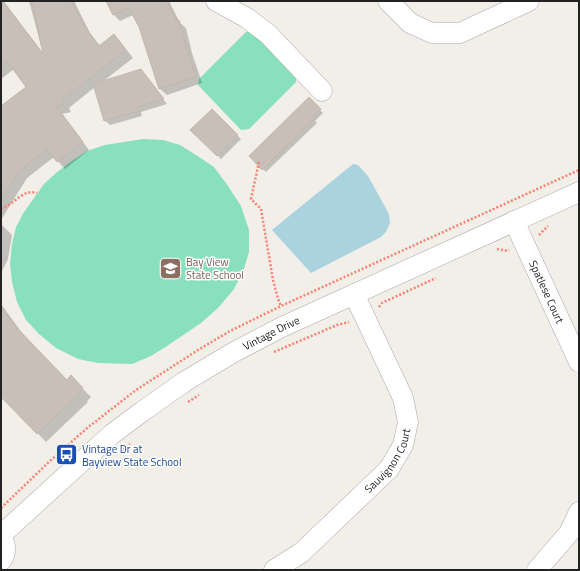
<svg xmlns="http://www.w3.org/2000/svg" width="580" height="571" viewBox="0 0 580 571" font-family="'Titillium Web',sans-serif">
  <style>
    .pitch { fill: #88e0be }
    .water { fill: #aad3df }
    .shadow { fill: #0003 }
    .building { fill: #c7bfb8; stroke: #c4b6ab }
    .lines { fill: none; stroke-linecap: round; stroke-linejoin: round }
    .minor-casing { stroke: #a9a9a9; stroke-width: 21 }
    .path { stroke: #fa8072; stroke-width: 2.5; stroke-dasharray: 2 2; stroke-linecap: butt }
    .minor { stroke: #fff; stroke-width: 20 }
    .labels { text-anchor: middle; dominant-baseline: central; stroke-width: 3; stroke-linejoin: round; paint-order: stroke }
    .education-label { font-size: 11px; fill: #785e54; stroke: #fff; text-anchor: start }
    .street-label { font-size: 11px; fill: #222; stroke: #fff }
    .transit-label { font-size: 11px; fill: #164399; stroke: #fff; text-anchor: start }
  </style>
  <rect width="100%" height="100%" fill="#f2efe9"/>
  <path class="pitch" d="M246 32H254L296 74V82L249 129 241 130 198 85 199 79Z
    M143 139 163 140 180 145 196 155 214 167 228 186 241 206 249 230V252L243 272 234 289 219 307 201 323 167 346 151 356 132 364 98 363 78 359 56 348 39 334 26 320 17 302 12 282 10 264 12 244 16 227 24 212 44 184 56 173 69 163 87 151 105 145Z"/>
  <path class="water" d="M353 164 358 165 368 176 389 214 390 223 386 232 381 237 311 273 272 230Z"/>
  <path class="shadow" d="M1 1H3L43 53 29 1H74L90 33 100 46 113 36 121 43 133 58 101 83 145 76 167 104 141 112 142 116 110 125 105 120 95 87 69 108 71 112 62 114 89 150 65 169 54 157 27 178 1 220V107L28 87 14 69 1 79Z
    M107 1H171L170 3 180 23 186 28 192 53 202 83 167 95 160 89 140 27 133 15 120 21 114 15Z
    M309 99 323 113 315 121 317 123 266 172 250 156Z
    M212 110 241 139 221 159 192 130Z
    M1 224 12 235 8 259 1 273Z
    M1 304 25 337 67 381 71 377 91 397 87 401 88 402 46 442 1 396Z"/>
  <path class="building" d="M1 1H3L43 54 32 1H71L83 24 99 46 114 34 126 50 62 100 64 104 56 106 83 142 57 162 47 149 19 171 1 200V106L26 87 7 61 1 66Z
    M106 1H167L177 21 179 20 186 46 196 77 159 89 139 27 129 8 113 15Z
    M141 69 164 99 137 107 138 111 104 121 93 84Z
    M309 97 321 109 312 117 314 119 262 170 249 156Z
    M212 109 238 135 217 156 190 130Z
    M1 306 16 327 67 380 71 375 83 388 79 392 80 393 37 434 1 397Z"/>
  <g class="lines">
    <defs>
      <g id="minor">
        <path d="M216 1 247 18 268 34 322 91"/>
        <path d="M388 1 410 23 432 33H460L529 1"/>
        <path id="s1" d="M514 221 579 362"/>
        <path id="s2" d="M1 535 112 434 143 411 184 382 234 352 282 327 579 192"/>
        <path d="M1 536C6 544 7 553 1 561"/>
        <path id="s3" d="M274 570 301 553 389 469 403 445 408 422 403 398 354 294"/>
        <path d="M537 570 569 533 579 512"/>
      </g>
    </defs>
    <use href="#minor" class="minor-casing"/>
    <path class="path" d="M259 162 251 199 261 209 273 280 278 299 281 306
      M1 209C5 207 9 205 13 202 21 196 27 190 37 193
      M539 235 548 226
      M497 249 508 251 509 250
      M379 307 382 303 436 278
      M274 352 337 325 349 322
      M188 402 199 395
      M120 452 130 444
      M1 508 50 461 86 429 136 390 198 350 230 331 281 306 579 170"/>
    <use href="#minor" class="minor"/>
  </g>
  <defs>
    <symbol id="school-square" viewBox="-11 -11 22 22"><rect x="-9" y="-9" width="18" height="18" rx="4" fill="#8d6e63" stroke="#fff"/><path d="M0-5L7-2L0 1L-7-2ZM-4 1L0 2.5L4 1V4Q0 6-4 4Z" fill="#fff"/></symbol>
    <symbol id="bus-square" viewBox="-11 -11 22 22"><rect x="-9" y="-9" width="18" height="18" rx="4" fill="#1a4fb4" stroke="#fff"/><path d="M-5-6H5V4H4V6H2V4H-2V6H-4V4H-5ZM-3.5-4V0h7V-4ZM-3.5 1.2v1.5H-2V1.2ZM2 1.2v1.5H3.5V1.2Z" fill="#fff"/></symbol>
  </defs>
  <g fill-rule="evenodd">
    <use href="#school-square" x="158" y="256" width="25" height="25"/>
    <use href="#bus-square" x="54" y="442" width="25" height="25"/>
  </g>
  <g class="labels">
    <g class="education-label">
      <text x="186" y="262">Bay View<tspan x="186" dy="13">State School</tspan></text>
    </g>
    <g class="street-label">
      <text stroke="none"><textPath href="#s1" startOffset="78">Spatlese Court</textPath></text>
      <text stroke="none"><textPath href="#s2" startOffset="339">Vintage Drive</textPath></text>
      <text stroke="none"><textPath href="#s3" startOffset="160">Sauvignon Court</textPath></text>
    </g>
    <g class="transit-label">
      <text x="82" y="449">Vintage Dr at<tspan x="82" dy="13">Bayview State School</tspan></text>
    </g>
  </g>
  <rect width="580" height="571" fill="none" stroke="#222222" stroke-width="4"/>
</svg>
